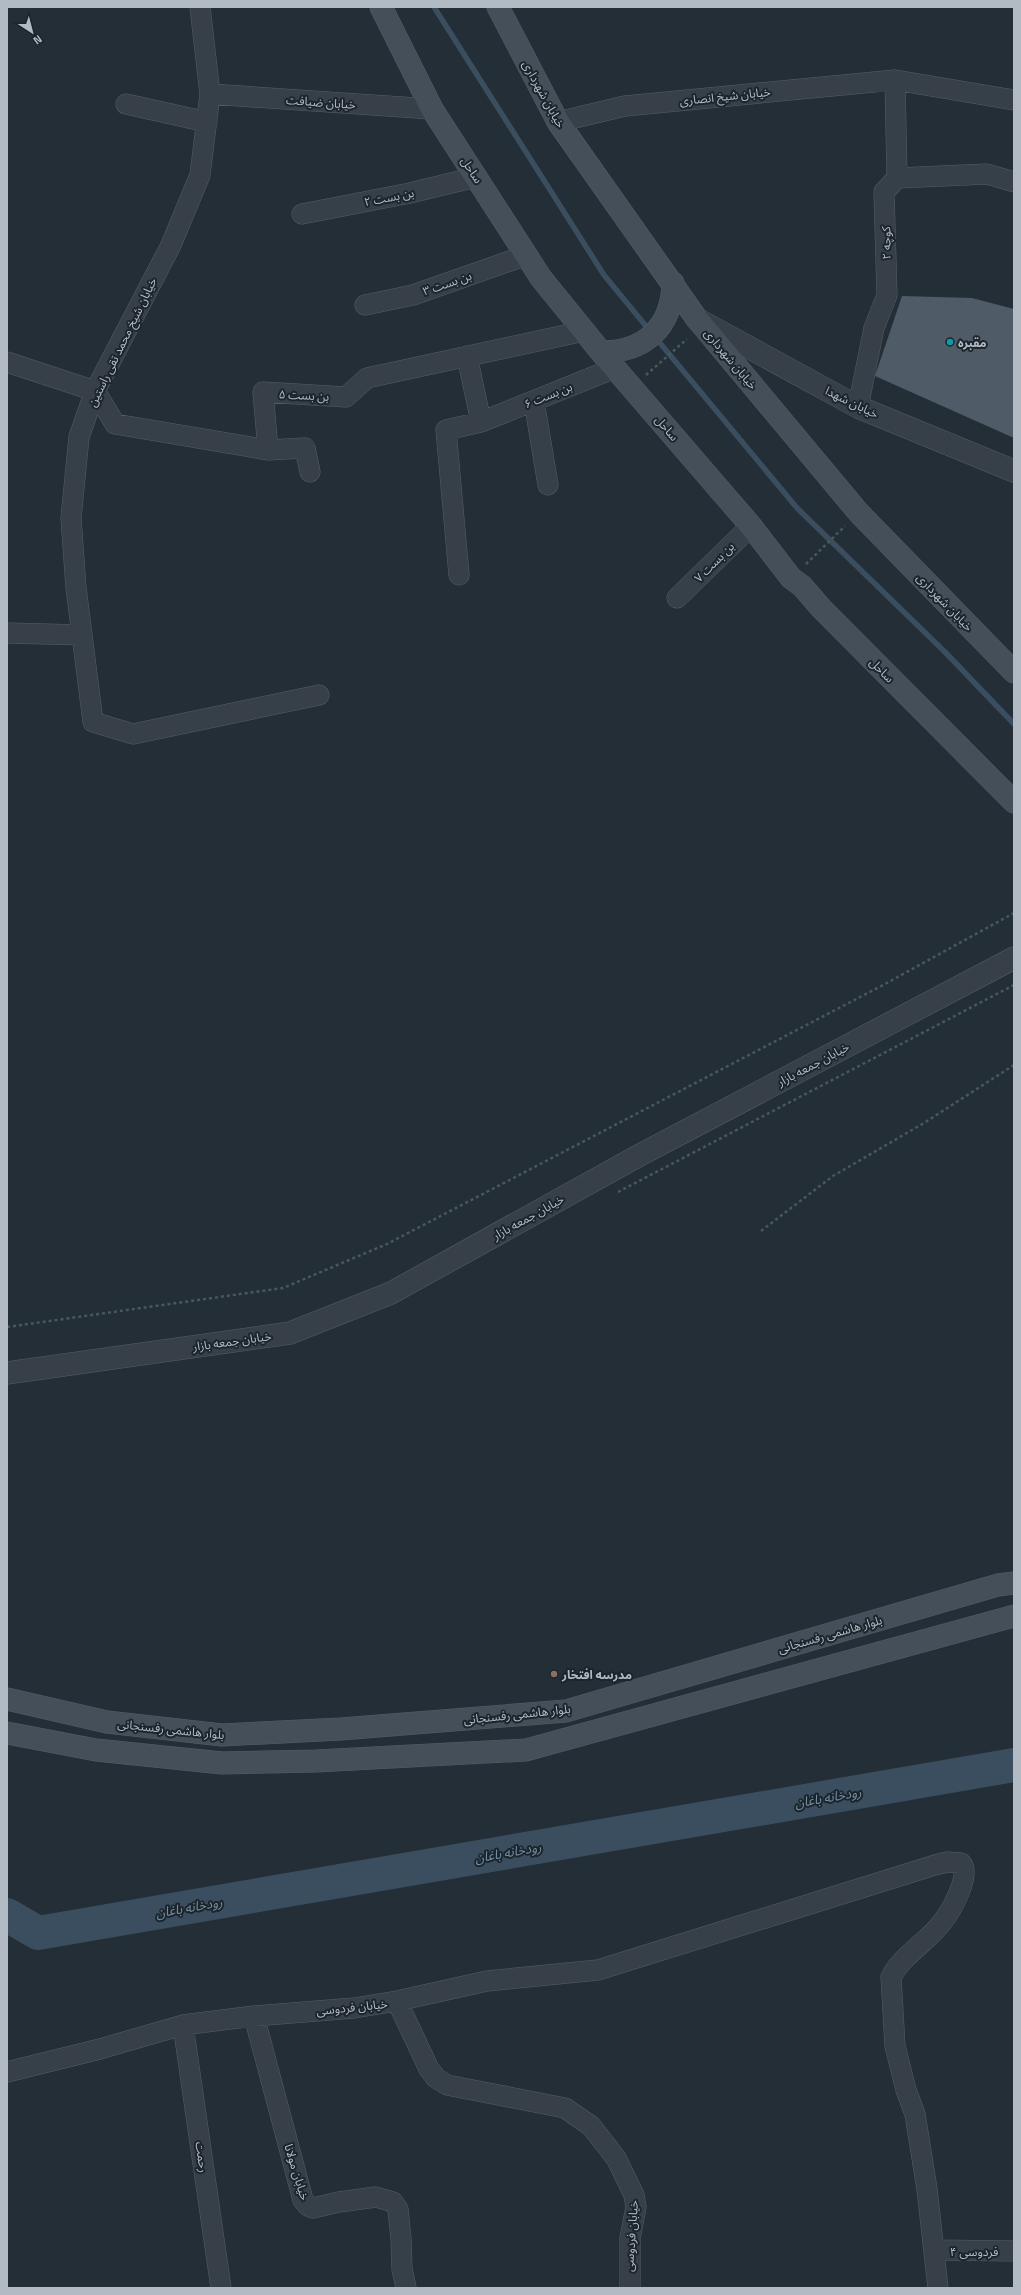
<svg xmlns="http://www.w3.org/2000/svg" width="1021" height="2295" viewBox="0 0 1021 2295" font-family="'Titillium Web','Noto Sans Arabic',sans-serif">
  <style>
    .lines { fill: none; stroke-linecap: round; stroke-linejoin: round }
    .stream { stroke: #3a4e5f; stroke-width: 5.5 }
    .river { stroke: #3a4e5f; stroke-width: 34 }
    .building { fill: #4f5b66 }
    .minor-casing { stroke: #555e65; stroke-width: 21 }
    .tertiary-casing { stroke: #555e65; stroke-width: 23 }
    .secondary-casing { stroke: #555e65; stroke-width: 23 }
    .path { stroke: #475959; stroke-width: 2.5; stroke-dasharray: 3 3; stroke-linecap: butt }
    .minor { stroke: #374048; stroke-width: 20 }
    .tertiary { stroke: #374048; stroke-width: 22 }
    .secondary { stroke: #454f5a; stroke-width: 22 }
    .culture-dot { fill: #0f9aa8; stroke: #1c252c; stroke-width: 1.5 }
    .education-dot { fill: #8d6e63; stroke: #1c252c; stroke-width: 1.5 }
    .labels { text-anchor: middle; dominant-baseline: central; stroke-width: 4; stroke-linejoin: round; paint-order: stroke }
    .street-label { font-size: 12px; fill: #b2bbc4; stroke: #1c252c }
    .poi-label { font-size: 12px; font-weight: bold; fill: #b2bbc4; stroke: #1c252c; text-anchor: start }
    .water-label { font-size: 13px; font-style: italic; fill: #758fa5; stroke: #1c252c }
  </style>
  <rect width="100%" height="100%" fill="#232e37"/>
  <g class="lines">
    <path class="stream" d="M434 7 604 275 650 331
      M655 337 797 508 945 652 1014 724"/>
    <path class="river" d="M7 1915 38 1933 1014 1765"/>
  </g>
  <path class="building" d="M902 296 972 298 1014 309V438L875 376Z"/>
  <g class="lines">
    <defs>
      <path id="minor" d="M210 94 432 109
        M126 104 207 122
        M558 122 625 106 895 80 1014 100
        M897 178 987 174 1014 182
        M302 214 410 193 476 177
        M365 305 413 295 527 255
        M7 362 95 391 115 424 268 450 263 392 346 397 367 378 584 331
        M534 401 548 485
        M858 407 874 328 887 295 884 192 897 178 895 80
        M481 422 615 368
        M268 450 305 448 310 472
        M459 575 446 430 481 422 467 356
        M677 598 751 526
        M7 633 82 635 76 588 71 518 79 437 95 391 171 245 200 175 210 94 200 7
        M82 635 93 722 133 734 319 695
        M397 2001 487 1981 598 1970 935 1865 947 1862 961 1863C972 1874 951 1911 943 1921 928 1942 903 1954 891 1977L895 2046 906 2090 915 2114 927 2189 938 2288
        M254 2016 303 2200 308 2206 313 2208 339 2202 376 2197 393 2202 398 2209 401 2239 402 2269 406 2288
        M183 2025 221 2288
        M7 2072 100 2049 183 2025 254 2016 354 2008 397 2001 429 2069 436 2078 447 2085 565 2108 591 2126 616 2158 634 2195 636 2207 630 2238V2288
        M934 2250 1014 2251"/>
      <path id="tertiary" d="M697 319 858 407 1014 471
        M7 1373 290 1333 391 1293 638 1156 1014 958"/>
      <path id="secondary" d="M381 7 432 109 541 278 601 352 751 526 791 578 802 586 821 608 1014 802
        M498 7 558 122 697 319 859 513 1014 672
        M601 352C645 352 672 327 673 283
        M7 1699 107 1722 222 1735 341 1729 566 1711 998 1585 1014 1583
        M7 1733 96 1750 222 1763 316 1761 526 1750 1014 1616"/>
    </defs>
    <use href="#minor" class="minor-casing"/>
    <use href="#tertiary" class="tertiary-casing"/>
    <use href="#secondary" class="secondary-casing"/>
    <path class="path" d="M646 375 687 339
      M806 564 845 526
      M618 1192 1014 985
      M761 1231 833 1176 924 1123 1014 1065
      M7 1327 283 1288 387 1244 885 984 1014 913"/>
    <use href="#minor" class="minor"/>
    <use href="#tertiary" class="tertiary"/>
    <use href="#secondary" class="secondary"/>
  </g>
  <circle class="culture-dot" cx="950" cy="342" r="4"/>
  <circle class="education-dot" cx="554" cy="1674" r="4"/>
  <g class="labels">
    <g class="street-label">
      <text transform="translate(544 94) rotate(61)">خیابان شهرداری</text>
      <text transform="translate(725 96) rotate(-6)">خیابان شیخ انصاری</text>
      <text transform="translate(321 102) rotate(4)">خیابان ضیافت</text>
      <text transform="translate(472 170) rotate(57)">ساحل</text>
      <text transform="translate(389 197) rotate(-11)">بن بست ۲</text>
      <text transform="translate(886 243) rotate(-91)">کوچه ۲</text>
      <text transform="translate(447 283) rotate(-19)">بن بست ۳</text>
      <text transform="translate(122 342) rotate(-64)">خیابان شیخ محمد تقی راستین</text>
      <text transform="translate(731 359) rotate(50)">خیابان شهرداری</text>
      <text transform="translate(304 395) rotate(3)">بن بست ۵</text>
      <text transform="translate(548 395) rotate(-22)">بن بست ۶</text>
      <text transform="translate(852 402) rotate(26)">خیابان شهدا</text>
      <text transform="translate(667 428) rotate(49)">ساحل</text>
      <text transform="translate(714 562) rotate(-45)">بن بست ۷</text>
      <text transform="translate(945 602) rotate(46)">خیابان شهرداری</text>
      <text transform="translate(882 670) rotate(45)">ساحل</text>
      <text transform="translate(813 1064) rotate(-28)">خیابان جمعه بازار</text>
      <text transform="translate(528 1217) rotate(-29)">خیابان جمعه بازار</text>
      <text transform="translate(232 1341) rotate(-8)">خیابان جمعه بازار</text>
      <text transform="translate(830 1634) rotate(-16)">بلوار هاشمی رفسنجانی</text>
      <text transform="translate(517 1714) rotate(-6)">بلوار هاشمی رفسنجانی</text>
      <text transform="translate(171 1729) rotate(6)">بلوار هاشمی رفسنجانی</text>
      <text transform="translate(352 2007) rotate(-6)">خیابان فردوسی</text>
      <text transform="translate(202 2157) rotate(82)">رحمت</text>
      <text transform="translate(297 2172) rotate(73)">خیابان مولانا</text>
      <text transform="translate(631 2236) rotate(-86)">خیابان فردوسی</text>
      <text x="974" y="2251">فردوسی ۴</text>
    </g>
    <g class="poi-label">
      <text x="958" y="342">مقبره</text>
      <text x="562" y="1674">مدرسه افتخار</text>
    </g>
    <g class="water-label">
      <text transform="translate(828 1797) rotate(-10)">رودخانه باغان</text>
      <text transform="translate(508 1852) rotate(-10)">رودخانه باغان</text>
      <text transform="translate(189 1907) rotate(-10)">رودخانه باغان</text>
    </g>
  </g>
  <rect width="1021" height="2295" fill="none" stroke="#b2bbc4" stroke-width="16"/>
  <g transform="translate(32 32) rotate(144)" stroke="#1c252c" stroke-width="3" paint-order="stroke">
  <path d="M0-3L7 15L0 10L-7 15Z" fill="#b2bbc4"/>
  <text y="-6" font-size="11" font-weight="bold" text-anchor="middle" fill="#b2bbc4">N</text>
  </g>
</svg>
